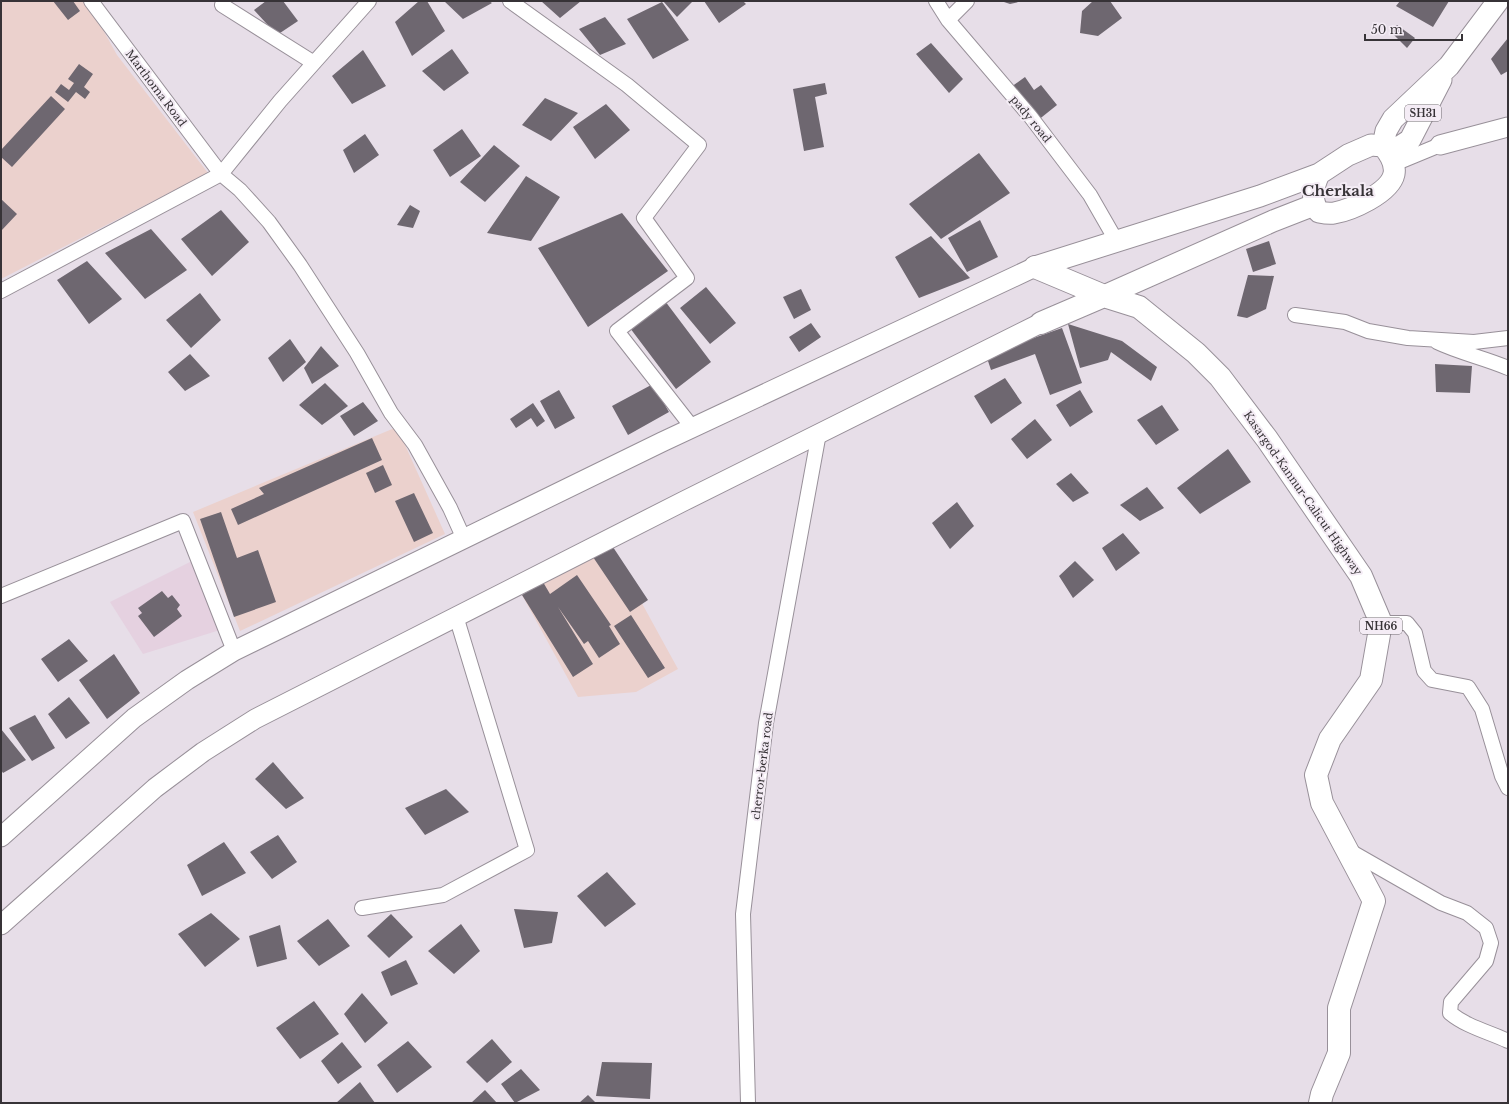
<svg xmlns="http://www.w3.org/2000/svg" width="1509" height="1104" viewBox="0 0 1509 1104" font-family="'Libre Baskerville',serif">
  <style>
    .commercial { fill: #e5d1e0 }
    .education { fill: #ebd1cd }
    .building { fill: #6e6770 }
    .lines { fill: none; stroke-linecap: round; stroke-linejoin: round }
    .street-casing { stroke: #989099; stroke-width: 16 }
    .secondary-casing { stroke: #989099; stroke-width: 21 }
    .primary-casing { stroke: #989099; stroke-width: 23 }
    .highway-casing { stroke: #989099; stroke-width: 24 }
    .street { stroke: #fff; stroke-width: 14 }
    .secondary { stroke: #fff; stroke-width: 19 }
    .primary { stroke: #fff; stroke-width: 21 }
    .highway { stroke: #fff; stroke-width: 22 }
    .labels { text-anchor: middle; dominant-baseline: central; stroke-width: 4; stroke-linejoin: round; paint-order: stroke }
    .shield { fill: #f4ecf5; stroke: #706a70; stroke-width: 1 }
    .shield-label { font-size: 10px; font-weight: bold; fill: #373337 }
    .street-label { font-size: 11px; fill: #373337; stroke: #f4ecf5 }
    .district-label { font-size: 15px; font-weight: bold; fill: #373337; stroke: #f4ecf5 }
  </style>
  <rect width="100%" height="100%" fill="#e7dee8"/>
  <path class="commercial" d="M194 560 220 630 143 654 110 602Z"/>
  <path class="education" d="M1 1H87L117 55 208 173 1 279Z
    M397 427 445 534 240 631 193 512Z
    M611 547 678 669 636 692 578 697 522 595Z"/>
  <path class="building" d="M53 1H73L80 11 68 20Z
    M266 1H283L298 21 277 35 254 10Z
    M419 1H427L445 31 412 56 395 22Z
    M444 1H489L492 3 463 19Z
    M541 1H581L560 18Z
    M663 1H693L677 17Z
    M704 1H743L746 4 719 23Z
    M1001 1H1023L1010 4Z
    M1093 1H1110L1122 18 1098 36 1080 33 1082 11Z
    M1400 1H1449L1433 27 1396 6Z
    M662 2 689 40 653 59 627 19Z
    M605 17 626 44 600 55 579 29Z
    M1397 25 1415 38 1407 48 1391 32Z
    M1508 38V71L1501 75 1491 59Z
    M931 43 963 79 949 93 916 54Z
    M452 49 469 73 444 91 422 71Z
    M363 50 386 86 352 104 332 76Z
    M79 64 93 74 84 87 90 92 85 99 76 92 68 102 55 92 61 84 69 90 74 83 68 79Z
    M1025 77 1034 90 1041 85 1057 105 1037 121 1011 87Z
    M825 83 827 94 815 97 824 147 804 151 793 89Z
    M51 96 65 109 12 167 1 157V150Z
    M545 98 578 113 551 141 522 125Z
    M606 104 630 130 595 159 573 127Z
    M462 129 481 156 450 177 433 150Z
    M365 134 379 155 354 173 343 150Z
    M494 145 520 166 485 202 460 182Z
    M979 153 1010 193 941 239 909 204Z
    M526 176 560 197 531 241 487 233Z
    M1 199 17 214 1 231Z
    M410 205 420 211 413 228 397 225Z
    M221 210 249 242 212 276 181 239Z
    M622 213 668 271 588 327 538 248Z
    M980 220 998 257 967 272 948 238Z
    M151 229 187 270 145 299 105 253Z
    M931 236 970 278 919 298 895 257Z
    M1269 241 1276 264 1253 272 1246 249Z
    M87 261 122 299 89 324 57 280Z
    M1248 275 1274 276 1266 309 1247 318 1237 316Z
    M706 287 736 323 710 344 680 308Z
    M801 289 811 310 794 319 783 297Z
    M200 293 221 320 191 348 166 320Z
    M665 301 711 362 676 389 630 328Z
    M811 323 821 337 799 352 789 337Z
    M1068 324 1122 341 1157 367 1151 381 1111 352 1108 360 1080 368Z
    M1062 328 1082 383 1050 395 1035 354 991 370 986 355Z
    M290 339 306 362 283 382 268 358Z
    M321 346 339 366 312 384 304 368Z
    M190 354 210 376 185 391 168 372Z
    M1435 364 1472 366 1470 393 1436 392Z
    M1005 378 1022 403 991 424 974 396Z
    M325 383 348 406 322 425 299 405Z
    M653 384 669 412 628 435 612 406Z
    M559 390 575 418 555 429 540 401Z
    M1080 390 1093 412 1070 427 1056 405Z
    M363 402 378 421 354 436 340 416Z
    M533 403 545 421 537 427 531 418 516 428 510 419Z
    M1162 405 1179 430 1156 445 1137 420Z
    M1035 419 1052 440 1027 459 1011 439Z
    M372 438 382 460 238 525 231 509 264 494 259 488Z
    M1228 449 1251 482 1200 514 1177 488Z
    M383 465 392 485 375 493 366 473Z
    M1071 473 1089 493 1073 502 1056 484Z
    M1147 487 1164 508 1140 521 1120 505Z
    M414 493 433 533 414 542 395 501Z
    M957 502 974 526 950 549 932 523Z
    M221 512 237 558 258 550 276 602 234 617 200 519Z
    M1123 533 1140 553 1116 571 1102 548Z
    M611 544 648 600 630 612 593 557Z
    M1075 561 1094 580 1073 598 1059 576Z
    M577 575 611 625 609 626 620 644 599 658 588 641 584 644 558 607 593 664 573 677 522 595 543 582 550 594Z
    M162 591 168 598 172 595 180 605 177 609 182 616 154 637 138 616 142 613 138 608Z
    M631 615 665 668 648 678 614 626Z
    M69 639 88 661 58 682 41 659Z
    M114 654 140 693 107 719 79 680Z
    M69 697 90 723 66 739 48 714Z
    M35 715 55 748 32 761 9 728Z
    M1 729 26 760 3 773 1 770Z
    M273 762 304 798 286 809 255 779Z
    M446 789 469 812 425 835 405 808Z
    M278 835 297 862 272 879 250 852Z
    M224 842 246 873 202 896 187 865Z
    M607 872 636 904 605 927 577 896Z
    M514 909 558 912 552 943 524 948Z
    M211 913 240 939 205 967 178 934Z
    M391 914 413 937 389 958 367 936Z
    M328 919 350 946 319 966 297 941Z
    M461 924 480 951 454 974 428 951Z
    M280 925 287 959 257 967 249 936Z
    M406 960 418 984 391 996 381 972Z
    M362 993 388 1023 365 1043 344 1014Z
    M314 1001 339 1034 300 1059 276 1028Z
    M492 1039 512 1062 487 1083 466 1062Z
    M408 1041 432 1067 397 1093 377 1065Z
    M342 1042 362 1067 338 1084 321 1061Z
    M602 1062 652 1063 650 1099 596 1096Z
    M521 1069 540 1090 515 1103 501 1084Z
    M360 1082 375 1103H336Z
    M485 1090 497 1103H471Z
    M588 1095 596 1103H579Z"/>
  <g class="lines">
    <defs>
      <path id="street" d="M91 1 221 174 280 101 369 1
        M510 1 627 85 699 145 644 218 687 278 617 331 692 427
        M936 1 948 20 1030 116 1090 195 1117 242
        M222 5 314 63
        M948 20 967 1
        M1394 164 1440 145
        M1 291 221 174 240 190 269 222 300 265 357 353 391 413 415 445 450 508 464 539
        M1295 315 1345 322 1368 331 1408 338 1474 342 1508 338
        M1437 342C1460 353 1485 358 1508 368
        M1 596 183 521 234 651
        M1381 623H1407L1415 633 1424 671 1432 680 1468 687 1482 709 1502 776 1508 788
        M1350 851 1441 903 1467 913 1486 928 1491 943 1486 961 1451 1002 1450 1013C1467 1027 1489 1032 1508 1041
        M362 908 443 895 527 850 456 616
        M748 1103 743 914 766 723 819 433"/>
      <path id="secondary" d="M1440 145 1508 127
        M1 837 134 718 187 680 234 651 662 442 1035 267
        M1 925 155 788 203 752 255 719 684 501 1041 323"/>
      <path id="primary" d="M1383 146 1386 131 1393 119 1449 66 1498 1
        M1390 153 1410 140 1441 80
        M1035 267 1260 196 1319 174 1348 155 1371 145 1383 146C1390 154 1396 163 1394 174 1390 193 1351 210 1334 213 1329 214 1324 213 1319 212 1310 200 1313 187 1319 174
        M1104 296 1273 221 1314 205"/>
      <path id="highway" d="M1035 267 1104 296 1139 307 1196 353 1220 377 1267 439 1361 576 1381 623 1371 680 1330 739 1316 775 1322 803 1374 901 1339 1008V1053L1322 1094 1320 1103
        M1041 323 1104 296"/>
    </defs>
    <use href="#street" class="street-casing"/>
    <use href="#secondary" class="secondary-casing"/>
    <use href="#primary" class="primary-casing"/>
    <use href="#highway" class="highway-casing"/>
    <use href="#street" class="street"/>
    <use href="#secondary" class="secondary"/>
    <use href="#primary" class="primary"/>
    <use href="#highway" class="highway"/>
  </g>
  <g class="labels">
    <g class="shield">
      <rect x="1405" y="105" width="36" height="16" rx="3"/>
      <rect x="1360" y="618" width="42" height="16" rx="3"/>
    </g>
    <g class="shield-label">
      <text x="1423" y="113">SH31</text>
      <text x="1381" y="626">NH66</text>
    </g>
    <g class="street-label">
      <text transform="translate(156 88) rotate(53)">Marthoma Road</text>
      <text transform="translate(1031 119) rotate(51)">pady road</text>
      <text transform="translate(1303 493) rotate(55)">Kasargod-Kannur-Calicut Highway</text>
      <text transform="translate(762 766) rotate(-83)">cherror-berka road</text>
    </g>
    <g class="district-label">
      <text x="1338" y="190">Cherkala</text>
    </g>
  </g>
  <rect width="1509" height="1104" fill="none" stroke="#373337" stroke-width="4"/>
  <path d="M1365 34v6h97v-6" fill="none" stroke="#373337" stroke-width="2"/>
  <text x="1371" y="34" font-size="12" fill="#373337" stroke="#f4ecf5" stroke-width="3" paint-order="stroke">50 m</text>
</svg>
